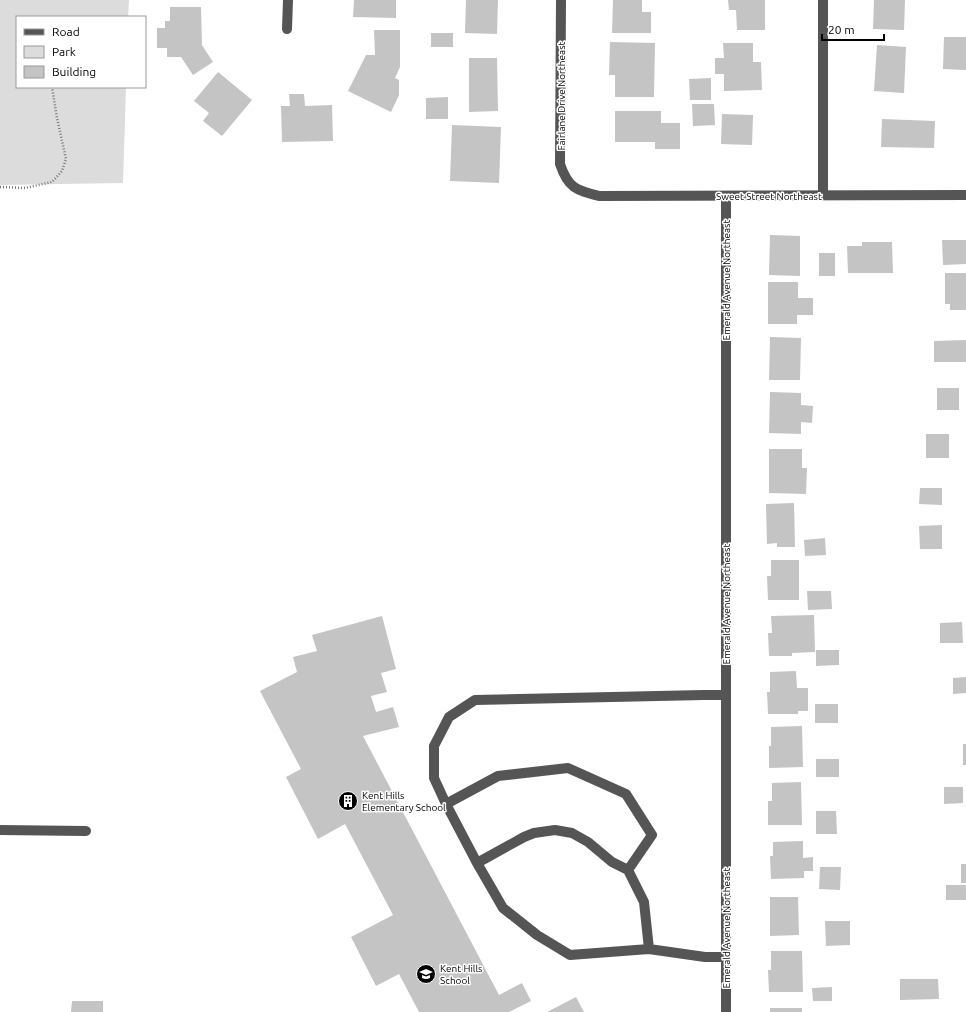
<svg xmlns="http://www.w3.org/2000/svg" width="966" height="1012" viewBox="0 0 966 1012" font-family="Ubuntu,sans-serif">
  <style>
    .green { fill: #dcdcdc }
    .building { fill: #c4c4c4 }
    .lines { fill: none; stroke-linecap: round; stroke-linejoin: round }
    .path { stroke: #777; stroke-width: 2.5; stroke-dasharray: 1 2; stroke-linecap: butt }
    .minor { stroke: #555; stroke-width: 10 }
    .labels { text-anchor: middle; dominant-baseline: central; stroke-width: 3; stroke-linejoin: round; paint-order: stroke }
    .street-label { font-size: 10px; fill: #000; stroke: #fff }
    .poi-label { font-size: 10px; fill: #000; stroke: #fff; text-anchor: start }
  </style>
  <rect width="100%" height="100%" fill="#fff"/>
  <path class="green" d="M0 0H129L128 17H17V87H126L123 183 0 185Z"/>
  <path class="building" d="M354 0H396V18L353 17Z
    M466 0H498L497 34 465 33Z
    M613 0H642V12H651V33H612Z
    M728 0H765V30H737L736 10H729Z
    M874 0H905L904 30 873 29Z
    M170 7H201L202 45 213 62 193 75 181 57H167V48H157V28H165V21H170Z
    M374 30H400V67L395 78 399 80V95L391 112 348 91 366 55H375Z
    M431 33H453V47H431Z
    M944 37H966V70L943 69Z
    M610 42 655 43 654 97H615V75H609Z
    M723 43H753V62H761L762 90 724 91V74H715V58H724Z
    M877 45 906 47 904 93 874 91Z
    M469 58H497L498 111 469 112Z
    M218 72 252 100 222 136 203 121 209 113 194 101Z
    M711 78V100H690L689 79Z
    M289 94H304L305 106 332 105 333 141 282 142 281 106H290Z
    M448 97V119H426V98Z
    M692 104H714L715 125 693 126Z
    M615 111H661V123H680V149H655V142H615Z
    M722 114 753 115 752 145 721 144Z
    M882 119 935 121 934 148 881 147Z
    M452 125 501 127 499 183 450 181Z
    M770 235 800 236V276L769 275Z
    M942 240H966V264L943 265Z
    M862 242H892L893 273H848L847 246H862Z
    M819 253H835V276H819Z
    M945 273H966V310H950V304H945Z
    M768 282H798V298H813V315H797V324H768Z
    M770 337 801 338 800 380H769Z
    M966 340V362H934V341Z
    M937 388H959V410H937Z
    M770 392 801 393V405L813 406 812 423 801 422V434L769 433Z
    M926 434H949V458H926Z
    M769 449H802V468H807L806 494 769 493Z
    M920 488H942V505L919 504Z
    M794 503 795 547H777V543L767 544 766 504Z
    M942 525V549H920L919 526Z
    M825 538 826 555 805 556 804 540Z
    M771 560H799V600H768L767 576H771Z
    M807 591H831L832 609 808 610Z
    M814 615 815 652 792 653V656H769L768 633H772L771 616Z
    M382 616 396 669 381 673 387 692 371 696 376 712 393 707 399 727 363 736 499 995 522 983 531 1001 509 1012H419L399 974 376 986 351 937 393 915 345 824 318 839 286 777 301 769 260 691 297 672 293 657 317 651 312 635Z
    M962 622 963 643H940V623Z
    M816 650H839V665L816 666Z
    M796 671 797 688H808V711H798V714H768L767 692H770V672Z
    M966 677V693L953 694V678Z
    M815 704H838V723H815Z
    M802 726 803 767 769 768V746H771V727Z
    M963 744H966V765H963Z
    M816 759H839V777H816Z
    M801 782 802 825H768V801H772V783Z
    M944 787H963V803L944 804Z
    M816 811H836L837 834H816Z
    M803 841V858L813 857V871H804V878L771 879 770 856H773V842Z
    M961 864H966V883H961Z
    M820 867H841L840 890 819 889Z
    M946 885H966V900H946Z
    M770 897H798L799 935 770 936Z
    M825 921H850V945L826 946Z
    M771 951H802L803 992H769L768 970H771Z
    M900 979H938L939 999 900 1000Z
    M832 987V1001H813L812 988Z
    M576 997 584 1012H547Z
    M72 1001H103V1012H71Z
    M770 1008H802V1012H770Z"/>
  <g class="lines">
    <path class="path" d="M0 187 25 188 52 182 62 171 66 159 57 118 52 87"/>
    <path class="minor" d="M561 0 560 164C568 188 576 190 599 196L966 195
      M287 29 288 0
      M823 195V0
      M726 196V1012
      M568 768 626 794 652 835 628 870 644 902 649 949 570 955 537 935 503 908 477 863 446 804 498 776Z
      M446 804 434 778V746L449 717 475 700 704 695H726
      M0 830 86 831
      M477 863 524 837 534 833 555 830 572 833 588 842 612 862 628 870
      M649 949 705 957H726"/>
  </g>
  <defs>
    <symbol id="building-disc" viewBox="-11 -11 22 22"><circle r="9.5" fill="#000" stroke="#fff"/><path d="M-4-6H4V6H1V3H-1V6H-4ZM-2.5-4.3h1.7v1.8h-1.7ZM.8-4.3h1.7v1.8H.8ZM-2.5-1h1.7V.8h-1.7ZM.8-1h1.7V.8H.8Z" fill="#fff"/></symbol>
    <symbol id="school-disc" viewBox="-11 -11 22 22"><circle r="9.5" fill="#000" stroke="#fff"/><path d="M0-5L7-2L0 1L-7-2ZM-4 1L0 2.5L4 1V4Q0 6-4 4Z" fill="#fff"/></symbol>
  </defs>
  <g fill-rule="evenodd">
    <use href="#building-disc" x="337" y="790" width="22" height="22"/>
    <use href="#school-disc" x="415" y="963" width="22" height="22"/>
  </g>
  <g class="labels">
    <g class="street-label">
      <text transform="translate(561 96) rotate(-90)">Fairlane Drive Northeast</text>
      <text x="769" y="196">Sweet Street Northeast</text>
      <text transform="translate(726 280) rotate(-90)">Emerald Avenue Northeast</text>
      <text transform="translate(726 604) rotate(-90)">Emerald Avenue Northeast</text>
      <text transform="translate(726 928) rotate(-90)">Emerald Avenue Northeast</text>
    </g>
    <g class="poi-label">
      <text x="362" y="795">Kent Hills<tspan x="362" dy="12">Elementary School</tspan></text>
      <text x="440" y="968">Kent Hills<tspan x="440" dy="12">School</tspan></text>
    </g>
  </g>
  <rect x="16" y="16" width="130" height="72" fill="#ffffff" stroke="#999999"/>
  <rect x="24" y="29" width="20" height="6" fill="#555555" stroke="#999999"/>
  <text x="52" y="36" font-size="12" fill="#000000">Road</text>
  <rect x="24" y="46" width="20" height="12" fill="#dcdcdc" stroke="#999999"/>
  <text x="52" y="56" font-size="12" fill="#000000">Park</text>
  <rect x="24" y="66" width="20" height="12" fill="#c4c4c4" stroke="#999999"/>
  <text x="52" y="76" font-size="12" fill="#000000">Building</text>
  <path d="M822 34v6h62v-6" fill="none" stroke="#000000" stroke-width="2"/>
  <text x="828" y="34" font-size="12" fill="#000000" stroke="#ffffff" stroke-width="3" paint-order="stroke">20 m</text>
</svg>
